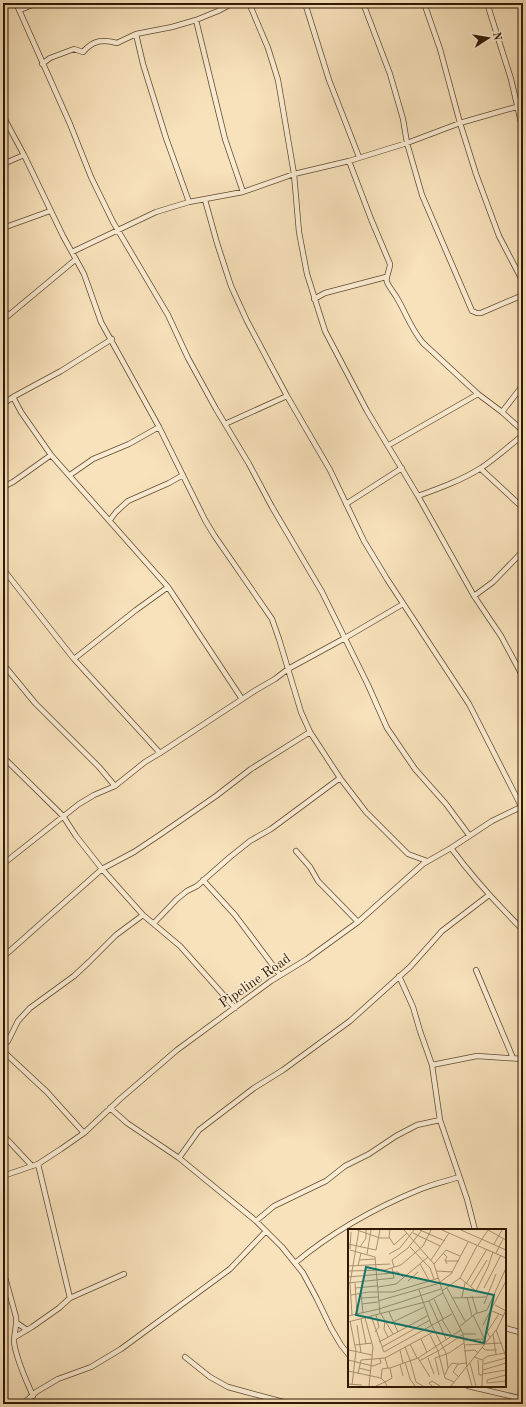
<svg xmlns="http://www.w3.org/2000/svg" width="526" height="1407" viewBox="0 0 526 1407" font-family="'Old Standard TT',serif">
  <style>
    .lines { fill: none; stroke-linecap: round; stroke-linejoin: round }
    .street-casing { stroke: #614b30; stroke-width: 6 }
    .street { stroke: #faecd3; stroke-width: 4.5 }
    .labels { text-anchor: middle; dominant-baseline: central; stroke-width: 3; stroke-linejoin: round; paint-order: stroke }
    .street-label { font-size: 14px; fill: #2f1901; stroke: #faecd3 }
    .inset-road { fill: none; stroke: #a89271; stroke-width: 1 }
    .view { fill: #0f766e; fill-opacity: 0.15; stroke: #0f766e; stroke-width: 2 }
    .inset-edge { fill: none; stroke: #2f1901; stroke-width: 2 }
  </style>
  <rect width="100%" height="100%" fill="#f8e2bb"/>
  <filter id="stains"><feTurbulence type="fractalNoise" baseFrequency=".005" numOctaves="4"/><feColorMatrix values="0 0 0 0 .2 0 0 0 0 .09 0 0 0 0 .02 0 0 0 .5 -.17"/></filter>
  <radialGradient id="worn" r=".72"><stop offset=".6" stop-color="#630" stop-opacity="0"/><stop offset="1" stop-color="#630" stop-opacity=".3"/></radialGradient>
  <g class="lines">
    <defs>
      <path id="street" d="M16 3 70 124 91 177 113 222 168 315 188 358 216 409 249 464 272 507 322 592 368 685 387 728 415 769 446 804 469 835
        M249 3 268 48 278 80 294 174 299 232 307 274 325 331 367 411 418 496 474 596 501 636 523 677
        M305 3 329 80 359 157
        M363 3 390 74 403 119 407 143 422 195 472 311 477 313H481L523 295
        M424 3 440 49 460 123 476 174 499 236 523 282
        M487 3 511 79 523 131
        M20 10 37 3
        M196 20 225 139 243 192
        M136 34 143 64 166 138 189 202
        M42 64 50 58 74 49 83 52C93 40 103 39 117 43L136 34 172 27 196 20 218 11 233 3
        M3 116 24 155 63 236 84 274 101 322 159 427 205 520 214 535 272 619 279 639 301 712 310 732 340 778 366 812 408 854 427 861
        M349 161 371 219 390 264C390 271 385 277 387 282 389 287 394 293 397 298 406 313 411 329 423 343L478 394 502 412 523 431
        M3 164 24 155
        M205 200 217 243 231 286 247 321 287 396 330 470 364 541 387 579 469 704 521 806
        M3 228 50 211
        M72 252 156 212 189 202 243 192 294 174 349 161 407 143 460 123 523 105
        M314 299 325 293 386 277
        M3 310 9 315
        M3 320 75 260
        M13 397 21 412 51 455 168 587 242 699
        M3 404 13 397 61 371 112 339
        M502 412 523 385
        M225 424 287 396
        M389 445 478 394
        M481 469 523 508
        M70 475 93 459 129 444 159 427
        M3 487 13 482 51 455
        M418 496C440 488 462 480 481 468 496 458 509 446 523 435
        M346 504 402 468
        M110 520 116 512 128 501 169 483 183 475
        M3 569 74 659 160 753
        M474 596 493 582 523 551
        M74 659 136 610 168 587
        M3 664 35 703 99 767 115 786
        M3 757 63 816 76 836 102 869 143 915 180 946 235 1008
        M451 848C473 878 497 904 523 930
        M296 851 310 867 318 881 358 922
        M3 864 79 804 94 795 115 786 145 762 160 753 256 690 275 679 288 669 345 638 403 604
        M203 880 235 915 280 975
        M154 923 177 899 187 891 197 886 230 857 250 841 271 829 340 778
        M3 957 102 869 134 852 161 834 216 796 251 769 310 732
        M476 970 513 1058
        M399 976 413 1007 420 1031 432 1065 440 1120 467 1199 475 1230
        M3 1046 8 1041 18 1021 30 1008 74 976 89 962 116 935 143 915
        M3 1051 47 1092 84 1133
        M432 1065 477 1056 523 1059
        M110 1108 127 1123 179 1158 256 1221 282 1247 303 1273 317 1299 331 1328 341 1345 349 1355
        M3 1135 32 1166
        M179 1158 199 1130 254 1088 283 1070 350 1021 410 967 442 931 489 895
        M38 1164 70 1298
        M3 1176 38 1164 61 1149 84 1133 120 1099 177 1050 271 981 307 959 358 922 423 864 451 848 492 821 523 806
        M256 1221 274 1206 326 1181 345 1166 369 1154 396 1136 417 1125 440 1120
        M295 1263C332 1232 377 1207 421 1189 433 1184 447 1181 459 1177
        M3 1270 16 1317C17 1326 14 1334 14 1342 16 1359 26 1380 33 1396
        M17 1323 27 1330
        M505 1328 523 1333
        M15 1337 32 1327 59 1308 70 1298 124 1274
        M185 1357 210 1377 228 1387 291 1404
        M468 1386 523 1399
        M23 1404 36 1392 58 1379 91 1367 121 1349 230 1269 266 1231"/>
    </defs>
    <use href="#street" class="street-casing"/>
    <use href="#street" class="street"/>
  </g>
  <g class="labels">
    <g class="street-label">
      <text transform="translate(255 981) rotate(-35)">Pipeline Road</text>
    </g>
  </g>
  <g transform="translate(348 1229)">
    <rect width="158" height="158" fill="#f8e2bb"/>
    <path class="inset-road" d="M9 1 32 9H42M42 1 41 8 46 16 59 4M56 1 86 35 95 64 115 105 119 138M72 1 97 12M94 1 158 29M113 1 158 21M65 4 92 17M0 15 28 21 32 1M146 15 154 1M130 16 140 1 158 11M12 18 18 9V1M62 18 82 39 86 50M2 20 3 3M2 21 27 28 32 85M95 24 99 28 97 31 99 35M148 24 155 10M19 25 23 1M41 25 52 19 66 1M11 31 27 30M83 31 101 4M98 32H111M72 35 81 51M86 35 98 21 112 27M0 37 42 35M10 37 13 24M46 38 44 31 60 19 74 1M0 42 37 41 53 36 75 17 83 1M88 42 105 43M45 43H50L55 48M0 48 45 44M112 49 128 62 140 38 145 23M60 52 70 43M92 53 103 45 120 13M0 54 46 49 44 39M7 54 9 85M118 55 139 20M123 57 139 31M30 58 48 55 80 28M7 59 29 57M99 59 117 92M136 59 153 26M71 61 83 95 98 124 100 139 97 146M94 62 112 49 129 17M13 64 15 84M3 66 21 63H45L91 49M124 67 129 84M114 68 117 54M119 68 124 87M14 69 30 68M105 69 138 68M86 70 95 90M30 72 92 54M81 72 98 110M14 75 30 73M136 75 148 45M147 76 158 82M144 82 156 87M41 83 50 103M33 85 45 105M4 86 2 54 11 1M125 86 138 113M0 87 31 80 93 60M23 87 36 123 104 85M17 89 25 118 21 157M13 90 18 115M94 91 104 107M2 92 8 122 4 156M37 92 36 100 40 108M0 93 81 72 95 64M45 93 76 78M9 96 13 124M135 96 158 52M111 98 127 85 139 81 158 39M148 101 158 128M27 103 31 98 28 86M115 105H128M145 105 148 125M82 106 90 122 97 149 106 153M142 108 139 103 151 85M73 110 79 123M115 111 136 110M0 113V131M31 113 79 87M62 115 69 129M7 116 24 114M116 116 154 114M34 118 82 91M57 118 62 131M134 118 137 121H149M1 121 24 126M52 121 55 134M90 122 114 106M116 122 127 121 130 124M126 128 134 131 140 127 157 124M37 129 40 139H42L70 129 113 101M70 129 82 148M80 129 86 145M0 131 25 137 33 134 32 130M62 131 68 153 75 157M130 131 131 146H134M71 132 90 122M57 133 62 150 67 157M122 134 128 157M52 135 55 147M136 135 158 129M11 139 23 142M100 139 104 134 110 135M119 139 124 157M135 141 158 134M0 142 33 149 37 153 44 149 42 139M10 145 13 131 37 129 87 102M134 145 158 141M91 146 87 129 101 124 116 114M158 146 139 151V154L158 152M111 148 105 143 110 135 118 134M33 150 34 140 40 139M0 155 14 156M28 157 37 153 39 157M84 157 81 154 84 152 92 157M103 157 149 100 158 81M134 157 135 131"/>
    <path class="view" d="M18 38 146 66 136 114 8 86Z"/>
    <rect width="158" height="158" class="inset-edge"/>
  </g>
  <rect width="526" height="1407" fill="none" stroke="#f8e2bb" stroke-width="16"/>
  <rect x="4" y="4" width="518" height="1399" fill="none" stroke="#2f1901" stroke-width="2"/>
  <rect x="8" y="8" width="510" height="1391" fill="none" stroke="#2f1901"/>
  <g transform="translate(488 38) rotate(78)" stroke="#faecd3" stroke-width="3" paint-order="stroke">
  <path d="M0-3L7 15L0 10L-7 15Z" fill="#2f1901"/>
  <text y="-6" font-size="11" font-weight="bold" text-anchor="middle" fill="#2f1901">N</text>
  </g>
  <rect width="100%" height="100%" filter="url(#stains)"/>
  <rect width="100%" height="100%" fill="url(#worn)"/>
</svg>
